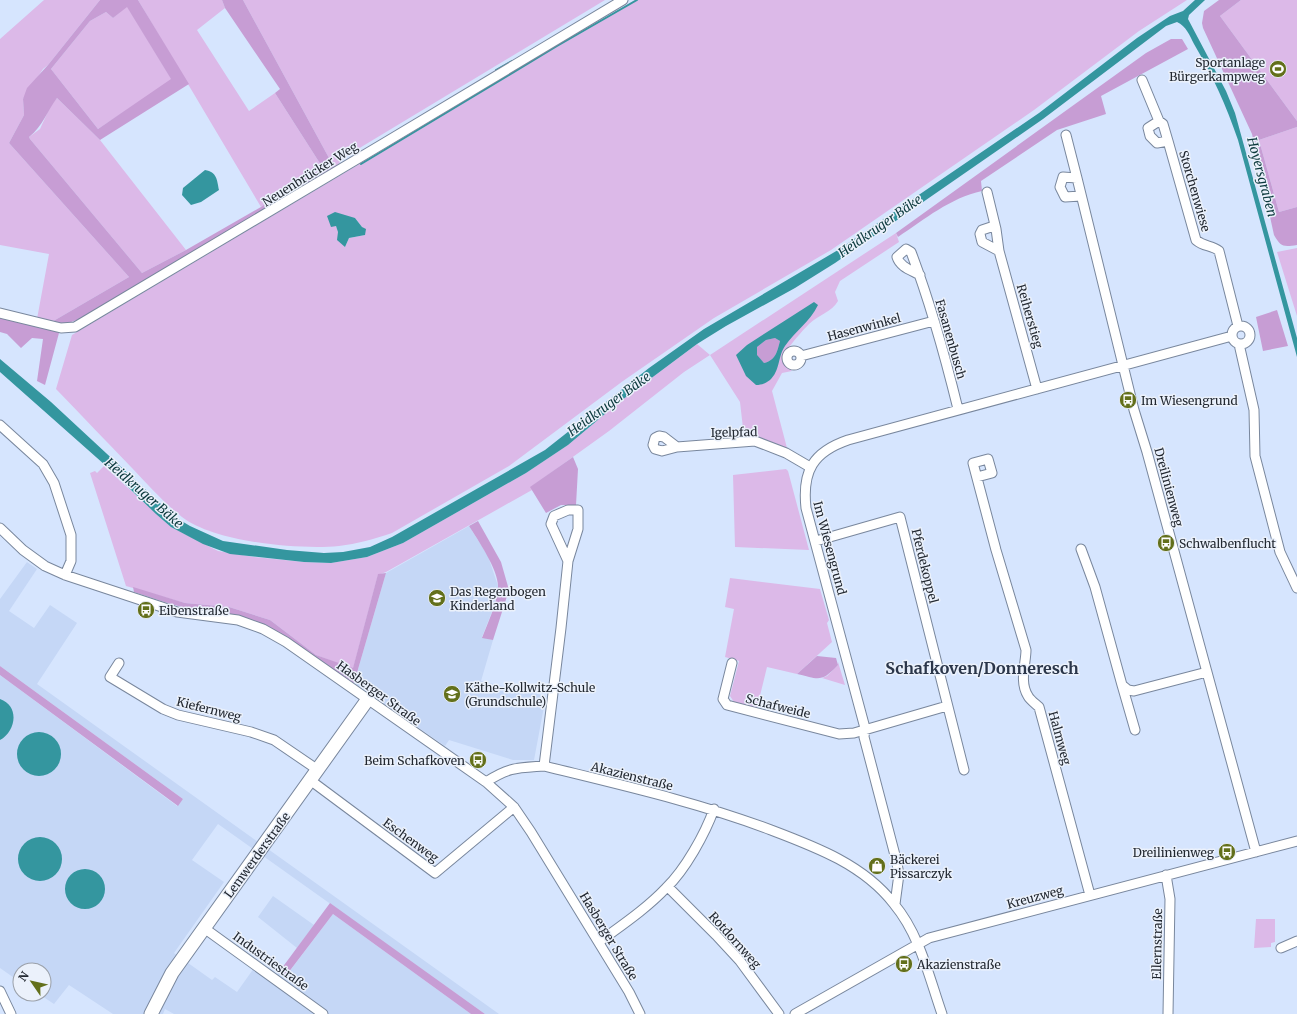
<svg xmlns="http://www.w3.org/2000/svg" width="1297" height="1014" viewBox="0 0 1297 1014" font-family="Merriweather,serif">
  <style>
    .built { fill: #c5d7f6 }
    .green { fill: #dcb9e8; fill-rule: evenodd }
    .forest { fill: #c79dd4; fill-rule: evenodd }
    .water { fill: #34969f; fill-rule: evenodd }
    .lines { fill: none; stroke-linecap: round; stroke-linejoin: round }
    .stream { stroke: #34969f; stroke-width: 2 }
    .street-casing { stroke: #79879d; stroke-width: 11 }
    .secondary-casing { stroke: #79879d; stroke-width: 15 }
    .street { stroke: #fff; stroke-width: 9 }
    .secondary { stroke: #fff; stroke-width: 13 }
    .labels { text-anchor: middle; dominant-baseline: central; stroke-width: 3; stroke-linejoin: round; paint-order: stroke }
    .poi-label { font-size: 12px; fill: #222831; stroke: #ebf1fb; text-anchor: start }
    .street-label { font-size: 12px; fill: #222831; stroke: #ebf1fb }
    .water-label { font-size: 13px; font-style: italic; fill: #0b393d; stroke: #ebf1fb }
    .district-label { font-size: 16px; font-weight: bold; fill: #2b364a; stroke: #ebf1fb }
  </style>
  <rect width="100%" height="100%" fill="#d6e5fe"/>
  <path class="built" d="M469 526 488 556 498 586 493 609 482 637 493 640 481 681 546 696 534 760H513L449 740 445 746 354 683 386 573Z
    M27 562 37 569 9 611 34 628 50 605 77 623 37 684 499 1014H485L218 824 192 860 224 882 174 953 212 980 215 977 237 992 254 968 273 980 279 972 286 976 333 914 471 1014H174L165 1009 163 1014H113L69 985 54 1004 39 994H44V970H20V982L0 968V675L177 806 183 799 0 666V599Z
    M273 896 314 925 297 948 258 917Z"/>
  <path class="green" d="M44 0H100L48 65 43 69 23 99 24 115 9 143 129 277 50 323 37 319 49 254 0 245V39Z
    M138 0H222L225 8 197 30 249 111 275 93 321 165 261 207Z
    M243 0H605L343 158 335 169Z
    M635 0H1187L1139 31 1034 110 831 250 714 318 623 381 509 466 392 533C374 539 357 544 339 546 299 550 214 542 182 517 164 503 148 485 132 468 107 442 82 416 56 389L72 335ZM355 218 362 227 365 235 349 238 345 247 336 226Z
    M1241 0H1297V121L1220 16Z
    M127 6 172 80 98 129 51 69 90 21 106 12 113 18Z
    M57 98 100 140 186 250 142 273 30 139 29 137 40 129 51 105Z
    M1297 127V207L1279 212 1259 140Z
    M896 233 899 242 840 281 835 292 838 301C832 312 818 315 809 324 804 329 783 352 783 359 783 364 789 368 792 371L782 373 772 391 787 448 756 436 744 437 740 402 710 355 684 372 609 431 531 487 532 490 386 572 378 575 353 669 316 655 270 620 229 607 185 603 126 586 90 473 95 471 97 473 105 465V467L171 527 218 551 254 557 304 562 331 563 367 557 403 543 526 473 568 445 618 403 697 344 710 355Z
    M1297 248V316L1277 252Z
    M786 469 788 471 809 550 735 547 733 475Z
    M730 578 820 589 829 620 827 623 832 642 797 674 767 667 757 708 734 702 730 696 739 661 725 657 734 609 725 607Z
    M838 662 845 685 822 678 827 676 838 665Z
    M1256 919H1275V942L1271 943V947L1254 948Z"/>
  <path class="forest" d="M100 0H138L189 84 100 140 57 98C47 111 43 126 29 137L30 139 142 273 186 250 261 207 321 165 275 93 280 89 225 8 222 0H243L335 169 82 318 63 325 50 323 129 277 9 143 24 115 23 99 27 88 48 65ZM127 7 171 79 98 129 51 69 90 21 106 12 113 18Z
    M1219 0H1241L1220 16 1297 121V127L1259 140 1279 212 1297 207V245C1283 247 1281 247 1274 235L1252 134 1203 28 1202 23 1204 11Z
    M1171 39H1182L1188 49 1101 96 1106 114 1057 130 981 181 982 191C950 198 925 219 898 237L896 233 1146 53Z
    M1277 310 1288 346 1263 351 1256 317Z
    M0 317 44 326 59 333 45 385 37 381 43 339 32 338 21 348 7 334 0 332Z
    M775 338 780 341C777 352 776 360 764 363L756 355 757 347 766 340Z
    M573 457 578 469 576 505H561L546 513 530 487Z
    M478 521 501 562 509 590 493 640 482 638C488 622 497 604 498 587 499 571 478 540 469 526Z
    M386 573 354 683 264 625C237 613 210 613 182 607 166 603 150 597 134 592L133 587 185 603 229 607 270 620 316 655 353 668 378 574Z
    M817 656 836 658 838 665C821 683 819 679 797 674Z
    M0 666 183 799 178 806 0 675Z
    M330 903 485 1014H471L333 914 285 977 279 972Z"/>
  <path class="water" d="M1195 0H1205L1189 15 1188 19 1226 91 1235 113 1297 338V357L1238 140C1226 105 1213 76 1194 44 1190 36 1186 26 1177 22L1166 26 1043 119 835 263 795 288 726 326 697 344 618 403 568 445 526 473 403 543 367 557 331 563 304 562 230 554 203 544 171 527 156 514 105 465 0 372V359L51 402 175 517 190 526 223 541 287 550 324 553 343 552 370 547 392 537 545 450 649 368 704 329 838 250 1039 113 1137 38 1170 16 1183 11Z
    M205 170C217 172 217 180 219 190L201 202 191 205 182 195 183 188Z
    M335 212 355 218 362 227 366 229 365 235 349 238 345 247 337 240 338 232 336 226 331 227 327 216Z
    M814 302 818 305C810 322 795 331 785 346 778 356 780 371 770 380 766 383 762 385 756 385L746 376 736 355 747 345ZM775 338 780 341C777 352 776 360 764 363L757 355V347L766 340Z
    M0 699C20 706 16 731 0 740Z
    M17 754a22 22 0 1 1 44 0a22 22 0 1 1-44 0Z
    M18 859a22 22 0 1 1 44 0a22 22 0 1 1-44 0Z
    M65 889a20 20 0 1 1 40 0a20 20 0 1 1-40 0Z"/>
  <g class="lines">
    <path class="stream" d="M496 70 512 61
      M361 164 557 46 637 0"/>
    <defs>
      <path id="street" d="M1142 80 1159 121
        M1066 135 1077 178
        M1168 141 1163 124 1159 121 1148 128 1150 136 1157 143 1168 141 1196 240C1204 247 1212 245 1219 251L1238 326
        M987 192 996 229
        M1081 196 1065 197 1060 187 1063 177 1077 178 1134 410 1147 452 1256 852
        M999 251 982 242 980 234 982 230 991 227 996 229 999 251 1037 389
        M920 275C911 270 900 267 897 257L906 249 911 252C930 302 945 356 958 409
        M0 313 61 328 75 327C259 219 440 109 623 0
        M1232 335a9 9 0 1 1 18 0a9 9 0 1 1-18 0Z
        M1239 344 1254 410 1255 456 1280 552 1297 588
        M787 358a7 7 0 1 1 14 0a7 7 0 1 1-14 0Z
        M801 356 934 321
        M0 425 43 464 54 483 71 535V561L65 575
        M677 447 662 451 655 449 653 445 655 438 659 436 664 437 677 447 755 441 786 453 810 467
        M977 477 992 473 988 459 973 463 996 550 1026 650C1026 663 1019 682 1028 696 1030 700 1036 704 1039 707L1090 895
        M0 528 23 550 45 566 65 575 177 612 238 620 263 629 286 642 486 782 514 807 531 832 629 992 640 1014
        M816 541 900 517 964 770
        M1081 549 1095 587 1122 685 1128 690 1134 691 1207 672
        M119 663 110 677 163 709 178 715 251 732 274 740 318 770
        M732 663 723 699 727 705 839 734 854 733 947 706
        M1122 685 1135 730
        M544 766 561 628 568 561 551 524 554 516 568 510H578V529L568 561
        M310 780 435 873 514 807
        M486 782C509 767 517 768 544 766 621 785 697 802 771 830 816 847 864 865 894 904 920 935 929 977 942 1014
        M1166 875 1170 899 1168 1014
        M668 887 716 935 740 961 779 1014
        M895 904 899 874 896 859 864 737 865 728 806 508C802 471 813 452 848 440L1232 336
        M204 928 323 1014
        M599 942C622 925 646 909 666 888 685 870 705 834 714 809
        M1281 948 1297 941
        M0 991 11 1014
        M795 1014 929 938 1297 841"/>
      <path id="secondary" d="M151 1014 172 973 368 699"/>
    </defs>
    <use href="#street" class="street-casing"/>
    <use href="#secondary" class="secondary-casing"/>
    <use href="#street" class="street"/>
    <use href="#secondary" class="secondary"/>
  </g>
  <defs>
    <symbol id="stadium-disc" viewBox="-11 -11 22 22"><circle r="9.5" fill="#63701b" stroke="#ebf1fb"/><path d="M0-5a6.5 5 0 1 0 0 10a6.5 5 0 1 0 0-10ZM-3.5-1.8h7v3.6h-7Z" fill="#fff"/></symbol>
    <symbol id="bus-disc" viewBox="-11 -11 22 22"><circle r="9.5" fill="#63701b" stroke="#ebf1fb"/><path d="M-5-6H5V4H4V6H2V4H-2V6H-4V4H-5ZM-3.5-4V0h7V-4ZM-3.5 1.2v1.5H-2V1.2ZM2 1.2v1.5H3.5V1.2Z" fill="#fff"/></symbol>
    <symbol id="school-disc" viewBox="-11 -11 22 22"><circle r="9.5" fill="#63701b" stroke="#ebf1fb"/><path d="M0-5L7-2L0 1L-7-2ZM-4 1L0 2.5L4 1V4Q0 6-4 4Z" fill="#fff"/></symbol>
    <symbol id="shop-disc" viewBox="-11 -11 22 22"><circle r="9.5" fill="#63701b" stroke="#ebf1fb"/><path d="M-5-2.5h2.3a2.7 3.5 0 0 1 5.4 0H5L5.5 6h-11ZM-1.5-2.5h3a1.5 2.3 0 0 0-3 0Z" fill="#fff"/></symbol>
  </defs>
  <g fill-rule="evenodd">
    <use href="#stadium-disc" x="1268" y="59" width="20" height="20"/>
    <use href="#bus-disc" x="1118" y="390" width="20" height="20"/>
    <use href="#bus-disc" x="1156" y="533" width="20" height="20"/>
    <use href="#school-disc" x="427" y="588" width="20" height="20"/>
    <use href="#bus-disc" x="136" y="600" width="20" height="20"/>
    <use href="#school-disc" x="442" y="684" width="20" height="20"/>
    <use href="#bus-disc" x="468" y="750" width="20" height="20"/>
    <use href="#bus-disc" x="1217" y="842" width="20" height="20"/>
    <use href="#shop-disc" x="867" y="856" width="20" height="20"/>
    <use href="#bus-disc" x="894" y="954" width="20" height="20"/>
  </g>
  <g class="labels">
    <g class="poi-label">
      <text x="1265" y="62" text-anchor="end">Sportanlage<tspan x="1265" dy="14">Bürgerkampweg</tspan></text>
      <text x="1141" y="400">Im Wiesengrund</text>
      <text x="1179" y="543">Schwalbenflucht</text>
      <text x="450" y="591">Das Regenbogen<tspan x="450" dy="14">Kinderland</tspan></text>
      <text x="159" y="610">Eibenstraße</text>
      <text x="465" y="687">Käthe-Kollwitz-Schule<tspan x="465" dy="14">(Grundschule)</tspan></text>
      <text x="465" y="760" text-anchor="end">Beim Schafkoven</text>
      <text x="1214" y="852" text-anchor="end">Dreilinienweg</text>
      <text x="890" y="859">Bäckerei<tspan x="890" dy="14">Pissarczyk</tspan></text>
      <text x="917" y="964">Akazienstraße</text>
    </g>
    <g class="street-label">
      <text transform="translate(310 174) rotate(-32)">Neuenbrücker Weg</text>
      <text transform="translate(1195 191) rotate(74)">Storchenwiese</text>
      <text transform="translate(1030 316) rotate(74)">Reiherstieg</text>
      <text transform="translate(864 327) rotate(-15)">Hasenwinkel</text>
      <text transform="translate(951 339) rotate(74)">Fasanenbusch</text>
      <text transform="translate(734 432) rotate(-1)">Igelpfad</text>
      <text transform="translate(1169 487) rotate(75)">Dreilinienweg</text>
      <text transform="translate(830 548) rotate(75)">Im Wiesengrund</text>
      <text transform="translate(925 566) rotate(76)">Pferdekoppel</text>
      <text transform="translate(379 693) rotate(36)">Hasberger Straße</text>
      <text transform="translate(778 706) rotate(14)">Schafweide</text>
      <text transform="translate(209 709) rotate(14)">Kiefernweg</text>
      <text transform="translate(1060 738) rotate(75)">Halmweg</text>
      <text transform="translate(632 776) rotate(14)">Akazienstraße</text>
      <text transform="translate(411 840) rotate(36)">Eschenweg</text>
      <text transform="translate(257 855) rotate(-54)">Lemwerderstraße</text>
      <text transform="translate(1035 897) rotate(-15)">Kreuzweg</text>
      <text transform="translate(609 936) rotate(59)">Hasberger Straße</text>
      <text transform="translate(735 940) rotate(48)">Rotdornweg</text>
      <text transform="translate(1157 944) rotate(-89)">Ellernstraße</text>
      <text transform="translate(271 961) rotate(36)">Industriestraße</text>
    </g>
    <g class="water-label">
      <text transform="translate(1262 177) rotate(75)">Hoyersgraben</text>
      <text transform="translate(880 226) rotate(-35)">Heidkruger Bäke</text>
      <text transform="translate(609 404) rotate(-36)">Heidkruger Bäke</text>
      <text transform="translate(144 493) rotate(41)">Heidkruger Bäke</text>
    </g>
    <g class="district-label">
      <text x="982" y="668">Schafkoven/Donneresch</text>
    </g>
  </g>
  <g transform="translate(32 982) rotate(304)"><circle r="19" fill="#ebf1fb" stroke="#9ba1aa"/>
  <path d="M0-3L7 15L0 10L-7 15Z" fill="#63701b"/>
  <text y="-6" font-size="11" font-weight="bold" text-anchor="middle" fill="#222831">N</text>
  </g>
</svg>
